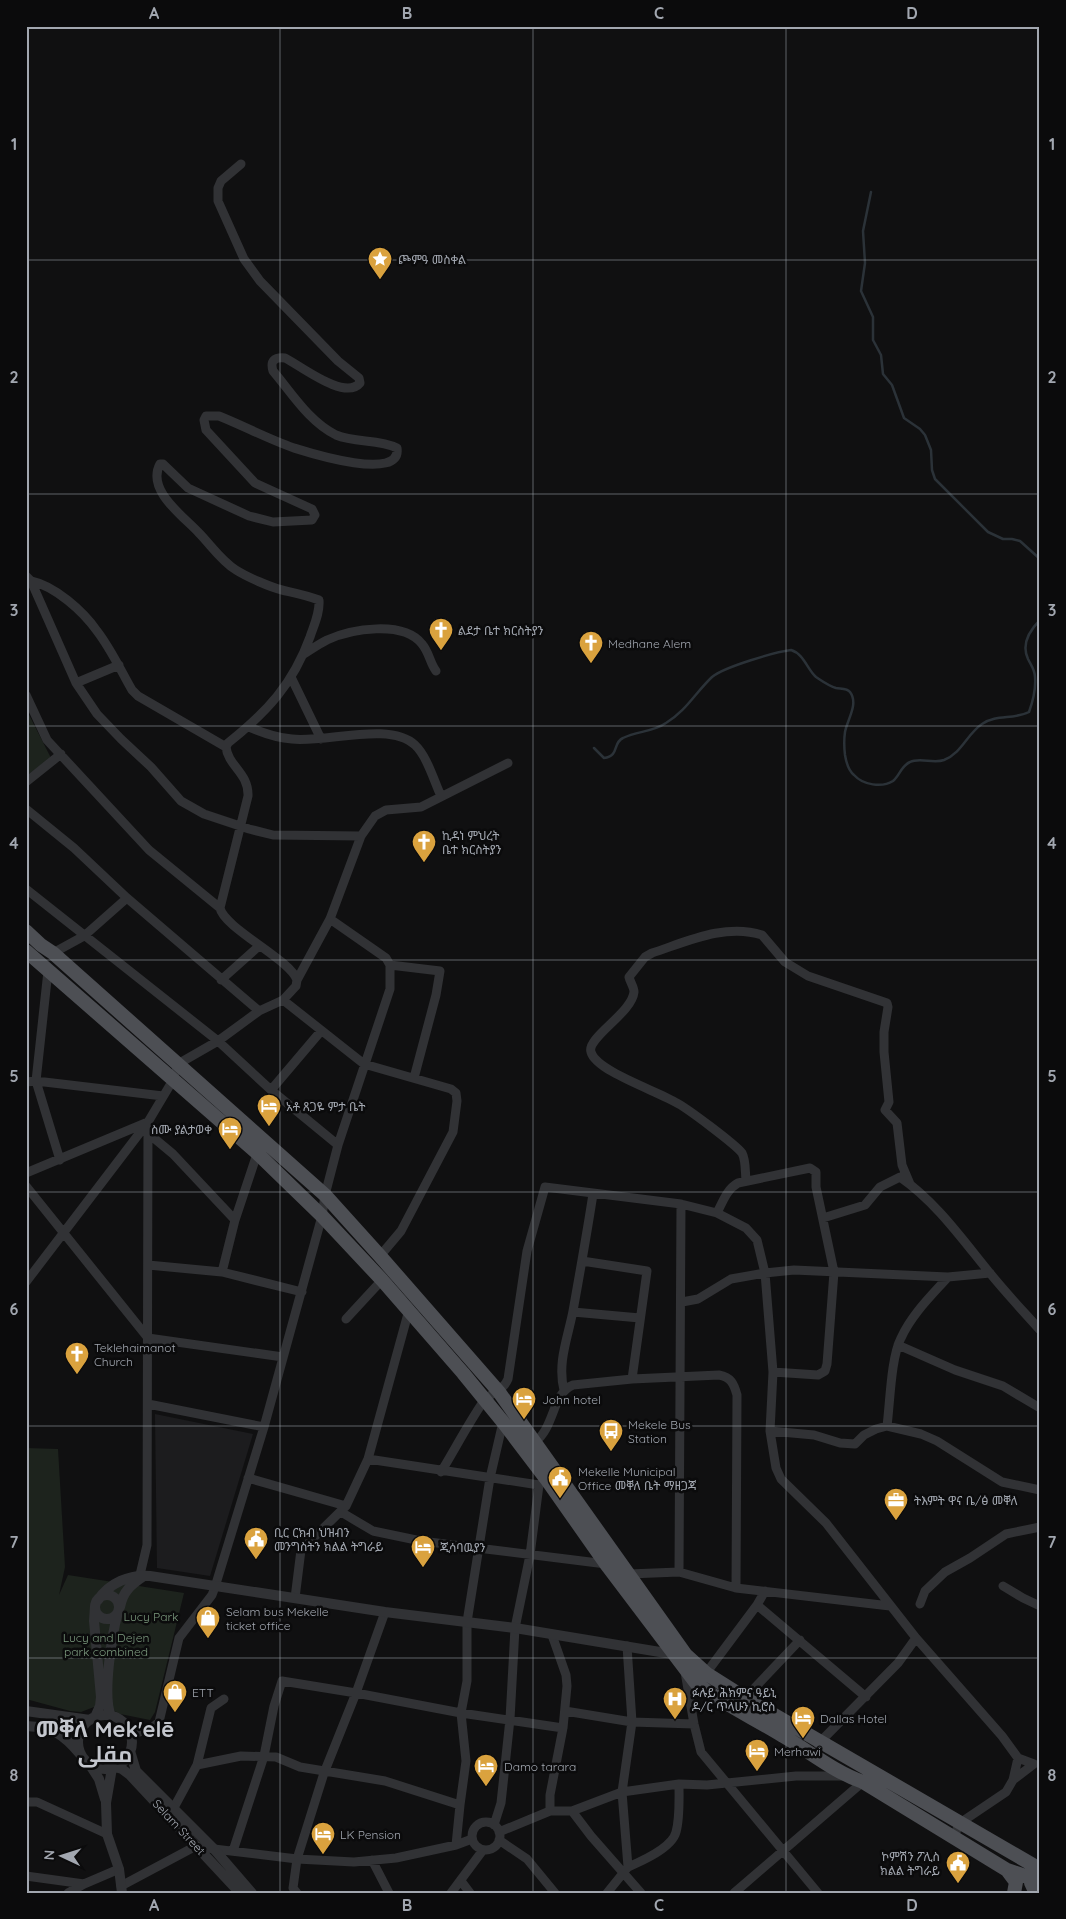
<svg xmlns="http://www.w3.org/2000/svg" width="1066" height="1919" viewBox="0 0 1066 1919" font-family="Quicksand,Cairo,'Noto Sans Ethiopic',sans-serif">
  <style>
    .built { fill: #1c1c1e }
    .green { fill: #1d231d }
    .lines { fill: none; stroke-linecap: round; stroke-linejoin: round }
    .stream { stroke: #2b3238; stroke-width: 2.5 }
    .minor { stroke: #313235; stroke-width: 9 }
    .tertiary { stroke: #313235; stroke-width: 10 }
    .primary { stroke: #4d4f54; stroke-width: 14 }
    .grid { fill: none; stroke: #a2a7b0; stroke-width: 1; stroke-opacity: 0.55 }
    .labels { text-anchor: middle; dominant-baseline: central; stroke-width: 5; stroke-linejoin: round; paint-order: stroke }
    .poi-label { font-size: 12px; fill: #a2a7b0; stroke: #0b0b0c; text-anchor: start }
    .park-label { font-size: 12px; fill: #7b997d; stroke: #0b0b0c }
    .street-label { font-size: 12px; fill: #a2a7b0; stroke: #0b0b0c }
    .town-label { font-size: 22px; font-weight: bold; fill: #c3c6cd; stroke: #0b0b0c }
    .neatline { fill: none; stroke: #a2a7b0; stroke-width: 2 }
    .grid-label { font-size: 16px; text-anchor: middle; font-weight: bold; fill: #a2a7b0 }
  </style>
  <rect width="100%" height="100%" fill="#101011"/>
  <path class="built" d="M155 1414 253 1434 210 1576 157 1568Z"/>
  <path class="green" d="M26 709 51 758 26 776Z
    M26 1448 58 1449 65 1567 59 1595 68 1575 184 1593 155 1712 150 1720 120 1714 108 1707H94L81 1712 70 1711 26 1699Z"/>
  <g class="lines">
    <path class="stream" d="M871 192 863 231 865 263 861 291 873 317V340L881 355 883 374 892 385 904 418 920 429 925 435 931 450 932 470 935 479 988 532 1003 539H1012L1020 541 1040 559
      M594 748 604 758C620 756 612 743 623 738 637 731 653 732 666 723 686 711 696 692 712 677 724 667 775 652 791 650 804 654 807 669 816 677 822 681 829 686 836 688 840 689 847 688 850 692 859 704 847 720 845 732 844 739 844 747 845 755 846 761 849 771 854 775 863 785 882 788 893 781 900 775 901 766 910 762 920 757 933 764 944 760 962 753 967 734 982 724 997 714 1013 720 1029 712 1033 701 1036 689 1035 677 1035 670 1031 665 1028 659 1021 644 1029 631 1040 620"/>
    <path class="minor" d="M26 576 31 581 76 683 97 714 121 739 151 767 181 801 204 814 249 829 273 835 361 836
      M31 581C55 586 83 611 97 631 111 649 121 671 132 690L138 696 226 747C228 766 249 773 248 796L220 908
      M304 654C312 649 319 644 327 640 351 629 403 620 422 644 429 652 430 663 436 671
      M291 677 321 739
      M76 683 119 665
      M26 695 47 740 149 850 220 908C224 928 291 960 297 980
      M249 727C263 733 277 738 292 739 326 743 390 721 415 745 427 756 434 781 441 796
      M226 747 228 743C267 712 293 684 310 637 314 625 320 613 319 600 306 595 295 593 282 590 270 587 247 577 236 570 221 561 211 545 198 532 183 516 146 490 160 464H163L188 488 249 516 273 522 312 520 315 515 312 509 255 483 206 430 204 420 206 416H219C244 426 268 439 294 448 310 453 402 482 397 448 379 439 355 443 336 435 309 422 291 392 273 371 270 361 274 357 285 358 301 366 345 401 360 383L359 378 338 361 260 281 244 259 218 201V188L221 181 241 164
      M26 782 61 754
      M26 809 74 848 127 898 259 1011
      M26 889 218 1041 271 1090 338 1145
      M53 953 84 936 127 898
      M390 965 440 971 436 995 414 1078
      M48 971 36 1081 60 1160
      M221 980 259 946
      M283 1000 364 1064 451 1089 456 1093 457 1101 453 1132 401 1231 380 1256
      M26 1082 36 1081 163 1096
      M271 1090 321 1031
      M149 1134 173 1154 235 1220
      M26 1173 148 1122 147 1545 139 1579
      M746 1180C745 1172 746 1160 742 1153 736 1145 686 1107 675 1102 657 1091 596 1071 591 1052 586 1038 632 1013 634 992 634 987 630 982 629 977L645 957 652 953C686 942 725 923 762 935L785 962 808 976 887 1003 888 1007 884 1032V1052L889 1102 885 1110 897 1123 902 1165 910 1184
      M26 1186 148 1338 283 1357
      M717 1213C723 1201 727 1189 738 1183L810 1168 816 1172V1187L834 1272 827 1364 825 1371 818 1375 773 1372
      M823 1218 865 1205 880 1187 900 1177C936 1202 962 1239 989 1272 1005 1292 1023 1311 1040 1330
      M582 1261 647 1271 632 1379
      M148 1265 222 1272 302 1292
      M222 1272 235 1220 258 1151
      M26 1282 148 1122 173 1080 178 1064 218 1041 259 1011 283 1000 296 986 297 980 330 919 361 836 375 816 386 810 421 807 508 763
      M682 1302 698 1299 731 1279 765 1273 794 1270 948 1277 990 1273
      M573 1312 640 1318
      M346 1319 382 1280
      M898 1345 955 1370 1003 1386 1040 1408
      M564 1390C557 1363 568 1337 573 1311 580 1272 587 1233 593 1194
      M148 1404 264 1427
      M887 1426C890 1403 891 1357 901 1338 912 1314 931 1296 948 1277
      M770 1431 814 1435 840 1443 855 1444 864 1435 876 1429 887 1426 921 1434 937 1441 1002 1482 1040 1490
      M535 1442C555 1427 552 1393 573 1385L632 1379 719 1375C731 1377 734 1384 737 1395L736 1588
      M368 1459 539 1485
      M441 1472C455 1449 468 1424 483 1402 490 1392 502 1393 508 1379L527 1251 545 1187 681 1204 717 1213 746 1228 757 1240 765 1273 773 1372 770 1431 776 1468 781 1479 826 1523 916 1638 1002 1736 1018 1758 1034 1764
      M248 1478 346 1506
      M341 1512 373 1531 421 1541 606 1564
      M679 1572 681 1204
      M629 1574 679 1572 736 1588 890 1606
      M1003 1586 1023 1598 1040 1606
      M295 1598 301 1550 346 1506 368 1459 409 1310
      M920 1604 925 1591 945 1572 970 1558 1006 1534 1040 1527
      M757 1605 866 1697
      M685 1672 694 1724 701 1752 818 1893
      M704 1676 757 1605 765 1591
      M745 1698 800 1640
      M565 1711 632 1722 694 1724
      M131 1735 153 1727 159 1722 179 1638 212 1595 215 1587 264 1427 322 1216 325 1195 338 1145 390 989V965L386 958 330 919
      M818 1744 898 1663 916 1638
      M197 1765 241 1756 276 1757 300 1767 385 1781 460 1805 456 1845
      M1013 1780 1034 1764
      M26 1802H37L107 1834
      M460 1805 466 1761 461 1713 467 1681V1622L490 1478 503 1422
      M550 1811V1795L563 1728 567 1686 566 1675 552 1635
      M572 1811 591 1836 641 1893
      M171 1813 197 1765 211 1708 224 1699
      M472 1836a14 14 0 1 1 28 0a14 14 0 1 1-28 0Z
      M494 1825 501 1803 510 1719 515 1628 530 1555 539 1485 550 1477
      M499 1832 550 1811H572L622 1792 679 1784 707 1785 796 1776H845
      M954 1836 960 1823 1006 1792 1013 1780 1018 1758
      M499 1840 527 1859 555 1893
      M233 1851 264 1756 274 1706 282 1681 356 1693 461 1713 563 1728
      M372 1860 389 1893
      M628 1867C642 1861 672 1848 676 1832 680 1818 679 1799 679 1784
      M26 1876 84 1884
      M461 1881 470 1893
      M121 1886 196 1846 214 1849 297 1859 354 1862 396 1858 456 1845 472 1839
      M68 1893 84 1884 119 1869
      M297 1893 293 1888 297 1859 324 1773 356 1693 385 1612
      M451 1893 483 1850
      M607 1893 628 1867 622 1792 632 1722 627 1646
      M734 1893 865 1780"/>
    <path class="tertiary" d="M95 1607a12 12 0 1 1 24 0a12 12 0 1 1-24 0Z
      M98 1600C109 1583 130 1574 150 1576L385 1612 515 1628 678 1655
      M120 1607C123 1591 131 1585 144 1576
      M26 1711 90 1720
      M78 1742a27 27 0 1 1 54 0a27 27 0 1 1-54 0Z
      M111 1716C102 1696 112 1634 118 1612
      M95 1717 100 1706 101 1697 94 1621 95 1606
      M26 1726C53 1727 63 1734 80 1754
      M130 1751 136 1771 214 1849 252 1893
      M90 1765 99 1779 105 1799
      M115 1767 122 1769 130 1775 240 1893
      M112 1768 106 1803 107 1834 119 1869 122 1893"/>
    <path class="primary" d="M26 931 41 945 53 953 325 1195 380 1256 499 1392 686 1655 707 1674 745 1698 1040 1869
      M26 951 256 1152 322 1216 382 1280 463 1373 503 1422 547 1480 606 1564 696 1683C723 1704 754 1718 783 1736 809 1751 834 1772 863 1782L1007 1870 1031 1878
      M1007 1870 1016 1882 1014 1893
      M1035 1872C1030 1876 1029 1881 1033 1887L1040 1889"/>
  </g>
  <path class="grid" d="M280 26V1893M533 26V1893M786 26V1893M26 260H1040M26 494H1040M26 726H1040M26 960H1040M26 1192H1040M26 1426H1040M26 1658H1040"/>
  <defs>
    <symbol id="sight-pin" viewBox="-11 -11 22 30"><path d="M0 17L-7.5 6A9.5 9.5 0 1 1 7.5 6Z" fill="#daa23e" stroke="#0b0b0c"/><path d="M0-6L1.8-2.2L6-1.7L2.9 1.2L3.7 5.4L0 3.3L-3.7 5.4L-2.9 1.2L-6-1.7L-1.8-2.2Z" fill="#fff"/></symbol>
    <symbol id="church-pin" viewBox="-11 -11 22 30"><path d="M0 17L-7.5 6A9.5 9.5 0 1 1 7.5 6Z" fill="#daa23e" stroke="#0b0b0c"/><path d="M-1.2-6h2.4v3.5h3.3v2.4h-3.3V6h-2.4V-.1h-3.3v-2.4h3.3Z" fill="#fff"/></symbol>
    <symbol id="hotel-pin" viewBox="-11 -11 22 30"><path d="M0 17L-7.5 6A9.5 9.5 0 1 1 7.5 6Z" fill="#daa23e" stroke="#0b0b0c"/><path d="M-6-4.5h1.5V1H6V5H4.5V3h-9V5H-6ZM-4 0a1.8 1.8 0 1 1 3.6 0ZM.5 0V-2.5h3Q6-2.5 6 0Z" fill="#fff"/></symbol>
    <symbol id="bus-pin" viewBox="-11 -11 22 30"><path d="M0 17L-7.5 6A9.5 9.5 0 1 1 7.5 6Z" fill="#daa23e" stroke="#0b0b0c"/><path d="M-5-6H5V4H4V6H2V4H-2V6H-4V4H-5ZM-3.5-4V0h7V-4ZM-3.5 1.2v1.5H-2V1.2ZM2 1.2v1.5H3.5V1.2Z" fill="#fff"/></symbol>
    <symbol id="civic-pin" viewBox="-11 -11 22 30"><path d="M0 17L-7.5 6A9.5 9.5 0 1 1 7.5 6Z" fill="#daa23e" stroke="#0b0b0c"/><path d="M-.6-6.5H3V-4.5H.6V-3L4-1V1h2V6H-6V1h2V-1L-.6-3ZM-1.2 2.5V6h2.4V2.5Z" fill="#fff"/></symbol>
    <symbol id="office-pin" viewBox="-11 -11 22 30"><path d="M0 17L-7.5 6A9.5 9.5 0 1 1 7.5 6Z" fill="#daa23e" stroke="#0b0b0c"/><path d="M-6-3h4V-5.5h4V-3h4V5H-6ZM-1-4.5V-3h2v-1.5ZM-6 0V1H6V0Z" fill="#fff"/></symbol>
    <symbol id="shop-pin" viewBox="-11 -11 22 30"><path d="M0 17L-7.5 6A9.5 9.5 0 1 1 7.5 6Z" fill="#daa23e" stroke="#0b0b0c"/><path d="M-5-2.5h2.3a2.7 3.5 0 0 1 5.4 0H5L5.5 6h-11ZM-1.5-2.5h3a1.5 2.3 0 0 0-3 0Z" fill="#fff"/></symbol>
    <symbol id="hospital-pin" viewBox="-11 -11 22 30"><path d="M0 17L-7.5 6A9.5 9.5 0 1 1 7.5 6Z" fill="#daa23e" stroke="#0b0b0c"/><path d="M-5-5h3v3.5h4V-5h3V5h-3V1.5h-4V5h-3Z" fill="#fff"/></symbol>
  </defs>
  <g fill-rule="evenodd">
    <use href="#sight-pin" x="366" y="245" width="28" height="38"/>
    <use href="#church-pin" x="427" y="616" width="28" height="38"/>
    <use href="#church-pin" x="577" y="629" width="28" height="38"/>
    <use href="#church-pin" x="410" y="828" width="28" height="38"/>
    <use href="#hotel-pin" x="255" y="1092" width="28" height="38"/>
    <use href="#hotel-pin" x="216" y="1115" width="28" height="38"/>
    <use href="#church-pin" x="63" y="1340" width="28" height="38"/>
    <use href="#hotel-pin" x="510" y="1385" width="28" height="38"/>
    <use href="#bus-pin" x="597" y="1417" width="28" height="38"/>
    <use href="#civic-pin" x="546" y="1464" width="28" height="38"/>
    <use href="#office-pin" x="882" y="1486" width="28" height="38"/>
    <use href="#civic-pin" x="242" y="1525" width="28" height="38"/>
    <use href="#hotel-pin" x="409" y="1533" width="28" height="38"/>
    <use href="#shop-pin" x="194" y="1604" width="28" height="38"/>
    <use href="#shop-pin" x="161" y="1678" width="28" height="38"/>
    <use href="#hospital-pin" x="661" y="1685" width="28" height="38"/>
    <use href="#hotel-pin" x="789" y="1704" width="28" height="38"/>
    <use href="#hotel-pin" x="743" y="1737" width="28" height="38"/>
    <use href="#hotel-pin" x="472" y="1752" width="28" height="38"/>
    <use href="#hotel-pin" x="309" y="1820" width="28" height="38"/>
    <use href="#civic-pin" x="944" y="1849" width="28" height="38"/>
  </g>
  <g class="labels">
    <g class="poi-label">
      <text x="398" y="259">ጮምዓ መስቀል</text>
      <text x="458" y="630">ልደታ ቤተ ክርስትያን</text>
      <text x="608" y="643">Medhane Alem</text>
      <text x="442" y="835">ኪዳነ ምህረት<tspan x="442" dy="14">ቤተ ክርስትያን</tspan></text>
      <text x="286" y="1106">አቶ ጸጋዬ ምታ ቤት</text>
      <text x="212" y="1129" text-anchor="end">ስሙ ያልታወቀ</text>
      <text x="94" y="1347">Teklehaimanot<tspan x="94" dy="14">Church</tspan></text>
      <text x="542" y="1399">John hotel</text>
      <text x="628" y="1424">Mekele Bus<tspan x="628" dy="14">Station</tspan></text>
      <text x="578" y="1471">Mekelle Municipal<tspan x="578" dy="14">Office መቐለ ቤት ማዘጋጃ</tspan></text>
      <text x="914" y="1500">ትእምት ዋና ቤ/ፅ መቐለ</text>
      <text x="274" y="1532">ቢር ርክብ ህዝብን<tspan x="274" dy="14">መንግስትን ክልል ትግራይ</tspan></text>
      <text x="440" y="1547">ጂሳባዉያን</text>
      <text x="226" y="1611">Selam bus Mekelle<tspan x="226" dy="14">ticket office</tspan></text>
      <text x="192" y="1692">ETT</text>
      <text x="692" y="1692">ፉሉይ ሕክምና ዓይኒ<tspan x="692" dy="14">ዶ/ር ጥላሁን ኪሮስ</tspan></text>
      <text x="820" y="1718">Dallas Hotel</text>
      <text x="774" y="1751">Merhawi</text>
      <text x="504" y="1766">Damo tarara</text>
      <text x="340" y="1834">LK Pension</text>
      <text x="940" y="1856" text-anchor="end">ኮምሽን ፖሊስ<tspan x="940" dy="14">ክልል ትግራይ</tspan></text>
    </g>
    <g class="park-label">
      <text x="151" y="1616">Lucy Park</text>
      <text x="106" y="1637">Lucy and Dejen<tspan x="106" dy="14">park combined</tspan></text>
    </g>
    <g class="street-label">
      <text transform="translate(179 1827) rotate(47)">Selam Street</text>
    </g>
    <g class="town-label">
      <text x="105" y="1729">መቐለ Mek'elē<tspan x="105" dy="25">مقلى</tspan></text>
    </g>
  </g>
  <rect width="1066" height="1919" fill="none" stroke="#0b0b0c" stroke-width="55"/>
  <g transform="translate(62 1856) rotate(274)" stroke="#0b0b0c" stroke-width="4" paint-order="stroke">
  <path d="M0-4L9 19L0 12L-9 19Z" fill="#a2a7b0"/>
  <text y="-8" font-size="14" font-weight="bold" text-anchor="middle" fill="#a2a7b0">N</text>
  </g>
  <rect x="28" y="28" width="1010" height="1864" class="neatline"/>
  <g class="grid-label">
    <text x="154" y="19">A</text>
    <text x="407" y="19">B</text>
    <text x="659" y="19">C</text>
    <text x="912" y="19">D</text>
    <text x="14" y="150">1</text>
    <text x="1052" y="150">1</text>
    <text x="14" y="383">2</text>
    <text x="1052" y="383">2</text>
    <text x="14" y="616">3</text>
    <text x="1052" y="616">3</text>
    <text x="14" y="849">4</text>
    <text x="1052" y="849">4</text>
    <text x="14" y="1082">5</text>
    <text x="1052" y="1082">5</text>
    <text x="14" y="1315">6</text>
    <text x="1052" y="1315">6</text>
    <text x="14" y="1548">7</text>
    <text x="1052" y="1548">7</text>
    <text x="14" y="1781">8</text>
    <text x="1052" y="1781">8</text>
    <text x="154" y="1911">A</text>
    <text x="407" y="1911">B</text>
    <text x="659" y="1911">C</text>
    <text x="912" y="1911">D</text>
  </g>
</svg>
